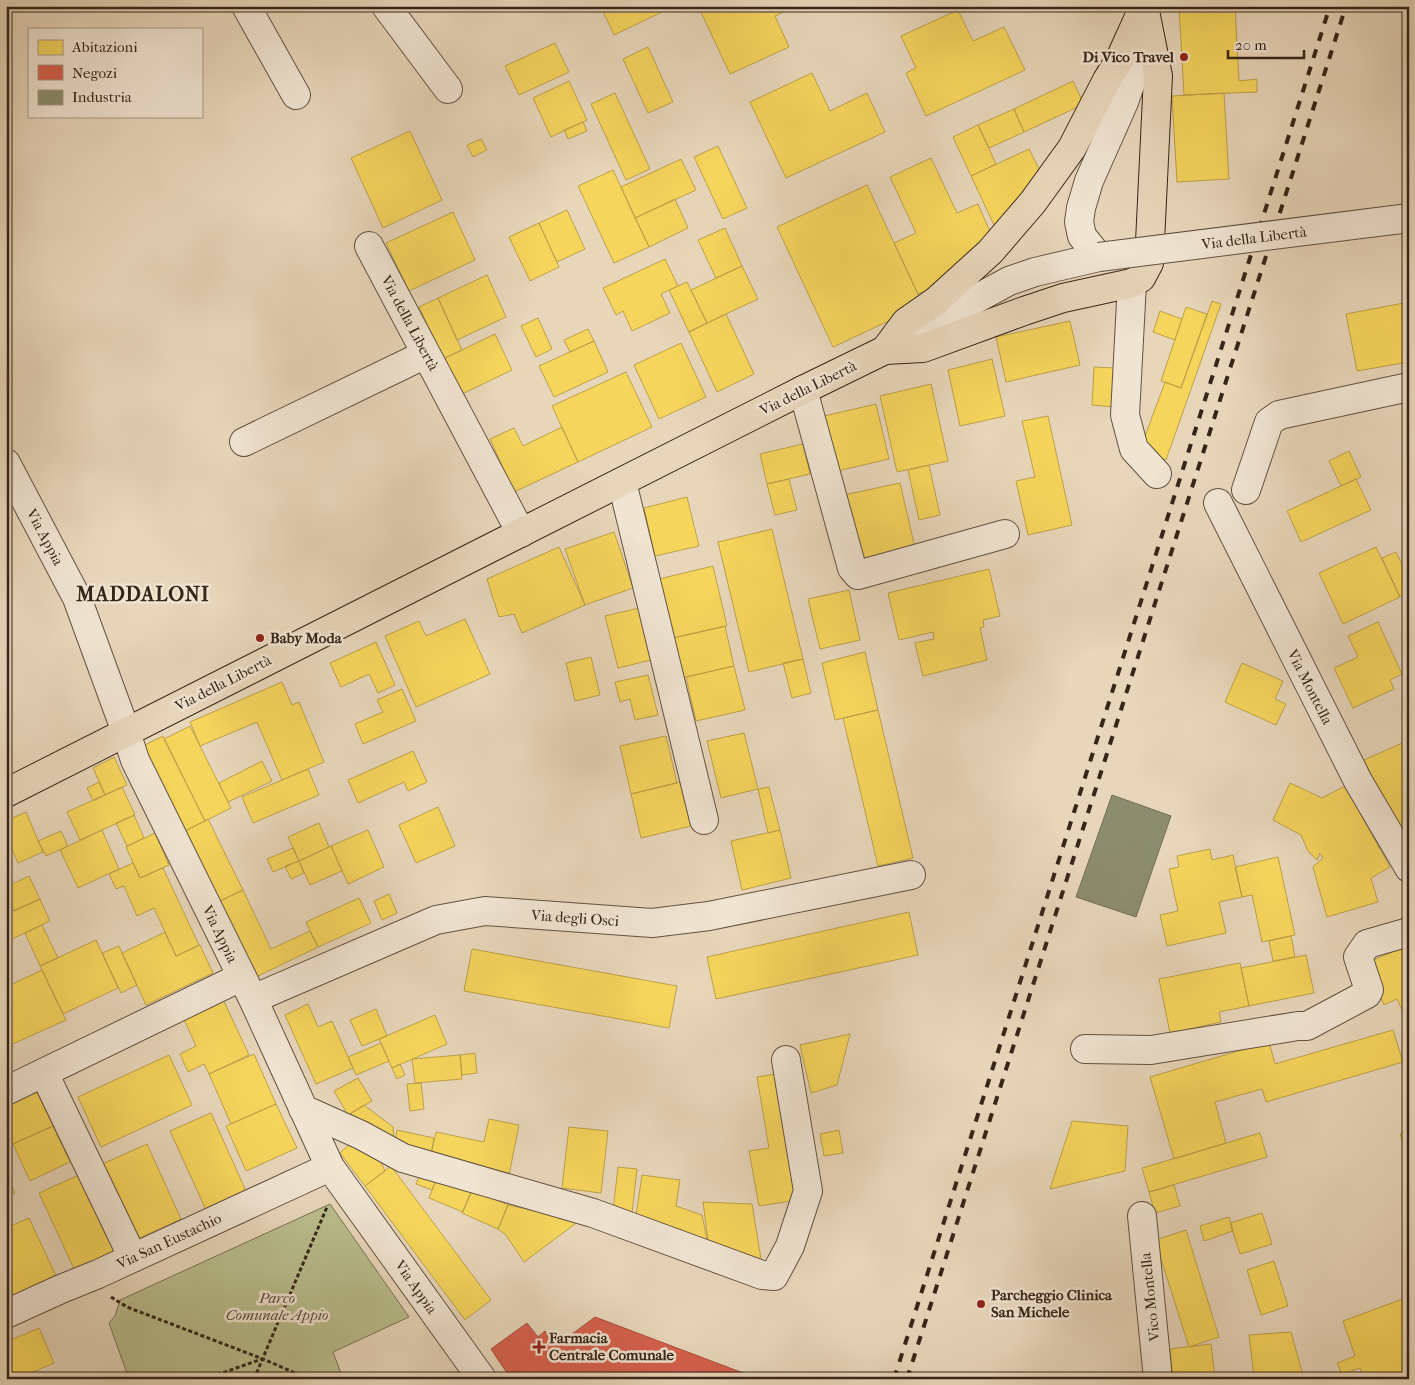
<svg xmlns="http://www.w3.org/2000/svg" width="1415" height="1385" viewBox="0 0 1415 1385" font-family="'IM FELL French Canon',serif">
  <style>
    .park { fill: #b9bd8d; stroke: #787253 }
    .homes { fill: #f6d55c; stroke: #bca048 }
    .shops { fill: #d6604d; stroke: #a64f3d }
    .industry { fill: #8c8c6e; stroke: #726d54 }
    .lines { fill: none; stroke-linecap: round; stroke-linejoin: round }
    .minor-casing { stroke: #625241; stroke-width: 30 }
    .major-casing { stroke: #362619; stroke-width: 30 }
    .path { stroke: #362619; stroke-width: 3; stroke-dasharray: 4 2.5; stroke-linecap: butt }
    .minor { stroke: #f0e4d2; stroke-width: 28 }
    .major { stroke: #e8d6ba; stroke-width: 28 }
    .rail { stroke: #362619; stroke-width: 4; stroke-dasharray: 9 9; stroke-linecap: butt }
    .minor-bridge-casing { stroke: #625241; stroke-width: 30; stroke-linecap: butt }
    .minor-bridge { stroke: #f0e4d2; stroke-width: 28 }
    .poi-dot { fill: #8f2418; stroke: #f0e4d2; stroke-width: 2 }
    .labels { text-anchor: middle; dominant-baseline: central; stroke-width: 5; stroke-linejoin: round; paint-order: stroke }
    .poi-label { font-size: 15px; font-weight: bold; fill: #362619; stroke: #f0e4d2; text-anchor: start }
    .street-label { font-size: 15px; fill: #362619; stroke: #f0e4d2 }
    .park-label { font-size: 15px; font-style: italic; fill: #574c36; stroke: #f0e4d2 }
    .district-label { font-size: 20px; font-weight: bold; letter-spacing: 1px; fill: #362619; stroke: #f0e4d2 }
  </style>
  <rect width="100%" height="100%" fill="#e8d6ba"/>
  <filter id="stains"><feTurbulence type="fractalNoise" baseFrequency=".004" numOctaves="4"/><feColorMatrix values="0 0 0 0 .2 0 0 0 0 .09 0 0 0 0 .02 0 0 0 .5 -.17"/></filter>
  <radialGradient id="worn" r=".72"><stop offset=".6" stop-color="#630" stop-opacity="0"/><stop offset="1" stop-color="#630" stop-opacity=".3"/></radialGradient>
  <path class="park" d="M330 1204 409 1317 333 1352 343 1379H129L109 1323 115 1316 120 1300Z"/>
  <path class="homes" d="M608 6H659L662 12 614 35 602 9Z
    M698 6H797L775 16 789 47 730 74Z
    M1179 6H1235L1239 81 1257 79V92L1184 95Z
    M958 10 973 41 1004 27 1025 70 926 116 906 73 916 68 901 36Z
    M555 43 569 72 519 95 505 66Z
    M648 47 673 102 648 113 623 59Z
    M812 73 830 111 867 93 885 132 786 178 750 102Z
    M569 81 587 120 551 137 533 98Z
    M1073 81 1084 104 1024 132 1014 109Z
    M615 93 650 169 626 180 591 104Z
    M1224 93 1229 179 1177 182 1172 96Z
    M1014 109 1024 132 989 148 978 125Z
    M583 122 587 131 568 139 564 130Z
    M978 125 996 164 971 176 953 137Z
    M410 131 442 200 383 228 351 158Z
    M481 139 487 150 473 157 467 145Z
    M718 146 747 208 723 219 694 157Z
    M1029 149 1043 177 995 227 971 176Z
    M931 158 957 213 978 204 991 234 943 284 918 294 894 243 916 233 890 177Z
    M681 159 696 190 635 218 621 187Z
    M613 170 649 247 614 263 578 186Z
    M867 185 923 305 833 347 777 227Z
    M675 199 688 228 649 247 635 218Z
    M567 210 585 249 557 262 539 223Z
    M453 212 475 260 409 291 386 243Z
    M539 223 559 267 530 281 509 237Z
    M725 228 742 266 716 278 698 240Z
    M665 259 678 286 661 294 670 313 632 331 623 311 616 315 603 288Z
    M742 266 758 299 707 323 691 290Z
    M487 275 506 317 457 340 438 298Z
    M687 282 707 323 689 332 669 290Z
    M438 298 462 350 443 359 419 307Z
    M1212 301 1221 304 1166 460 1157 456 1144 439 1165 382 1181 388Z
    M1409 302V362L1357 371 1346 314Z
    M1186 307 1207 314 1181 388 1161 381Z
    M1160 311 1182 319 1175 340 1153 332Z
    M726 314 754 374 717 392 689 332Z
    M538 318 552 349 536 357 521 326Z
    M1070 321 1080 365 1006 382 996 337Z
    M588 329 594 341 570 352 564 340Z
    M495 334 512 370 460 395 443 359Z
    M594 341 608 372 554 397 539 366Z
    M681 343 706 397 659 419 634 365Z
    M992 359 1005 416 960 426 948 370Z
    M1094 367 1116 368 1114 407 1092 405Z
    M626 372 652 427 578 462 552 406Z
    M931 384 948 461 897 472 880 396Z
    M876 404 889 459 833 472 820 417Z
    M1048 416 1072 525 1028 535 1016 481 1035 477 1022 421Z
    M562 427 578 462 514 492 490 439 514 428 523 446Z
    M803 444 810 474 767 484 760 454Z
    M1349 451 1361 477 1341 486 1329 461Z
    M929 465 940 515 919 520 908 470Z
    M789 479 797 510 775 515 767 484Z
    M1356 479 1371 510 1301 542 1287 511Z
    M900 483 916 552 860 564 844 495Z
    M687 497 699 546 655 556 644 508Z
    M772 529 803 659 749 672 718 542Z
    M614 532 633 588 585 605 565 549Z
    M559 547 585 605 522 633 514 614 499 617 487 579Z
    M1376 547 1400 597 1343 624 1319 573Z
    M1396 552 1409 579V592L1400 597 1382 558Z
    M713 566 727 626 673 638 659 579Z
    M989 569 1000 616 983 620 984 627 980 628 987 660 923 676 915 643 934 639 933 632 899 640 888 593Z
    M849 590 860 640 820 649 808 599Z
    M639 608 651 660 618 668 605 616Z
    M465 619 490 674 416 707 385 636 419 621 426 636Z
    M1378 622 1402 674 1390 680 1394 689 1353 708 1334 668 1358 657 1348 636Z
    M725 626 734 666 682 678 673 638Z
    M376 642 395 685 378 693 369 674 341 687 330 663Z
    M865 652 878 710 835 720 822 663Z
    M591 657 600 695 575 701 566 663Z
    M803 659 811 693 792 698 783 663Z
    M1242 663 1283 681 1275 699 1286 704 1276 725 1225 702Z
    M734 666 745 710 696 721 686 677Z
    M648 675 658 715 635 720 630 699 620 702 615 682Z
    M282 682 292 705 299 702 324 762 282 780 257 722 200 746 190 722Z
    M402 689 416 721 363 744 355 724 383 712 377 700Z
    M878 710 913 858 878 866 843 718Z
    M190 726 231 808 205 821 164 739Z
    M744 733 758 789 721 798 707 741Z
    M163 736 205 821 185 831 143 746Z
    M666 736 677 783 631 794 620 746Z
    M1409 740V824L1397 830 1364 760Z
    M413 751 427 782 408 791 404 782 358 803 348 780Z
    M114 757 127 785 105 795 93 768Z
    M262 761 272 781 228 802 219 783Z
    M308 769 319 795 253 823 242 797Z
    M99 782 105 795 93 801 87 788Z
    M680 782 691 826 641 838 631 794Z
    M1290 783 1322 798 1345 786 1390 867 1371 878 1378 902 1327 917 1313 867 1323 858 1320 853 1317 860 1308 851 1301 835 1273 820Z
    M122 787 135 815 80 840 67 812Z
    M769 787 780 830 768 833 758 789Z
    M438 807 455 846 416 863 399 825Z
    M26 812 43 852 18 863 6 837V821Z
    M134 815 144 838 127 846 116 823Z
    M208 819 243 890 220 901 185 831Z
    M319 823 329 847 299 861 288 837Z
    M102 830 119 869 78 888 60 850Z
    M368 830 384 867 348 884 331 846Z
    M780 830 791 878 742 890 731 841Z
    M61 831 68 846 46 856 38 841Z
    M155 833 169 865 140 878 126 847Z
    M331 846 342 871 310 885 299 861Z
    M293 848 299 861 273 872 267 859Z
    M1210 849 1212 860 1233 855 1242 897 1219 902 1226 933 1167 946 1160 915 1178 911 1169 869 1179 867 1177 856Z
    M1278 857 1295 935 1262 942 1252 895 1242 897 1235 867Z
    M299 861 304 873 291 879 285 866Z
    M133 863 140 878 163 868 199 945 176 956 154 908 137 916 124 886 116 889 109 874Z
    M29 876 40 899 14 911 6 895V887Z
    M243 890 271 949 310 931 318 947 256 977 220 901Z
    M389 894 397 913 382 920 374 901Z
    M359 898 371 923 318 947 306 922Z
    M40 899 50 921 12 939 6 927V914Z
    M909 912 918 955 716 999 707 957Z
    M42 925 58 958 40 966 25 933Z
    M165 932 176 956 200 945 213 973 146 1005 122 953Z
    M1291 936 1295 957 1273 961 1269 941Z
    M96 940 118 988 63 1014 40 966Z
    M1409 945V1026L1397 999 1384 1005 1366 963Z
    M119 946 137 985 121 993 102 953Z
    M472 949 677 986 669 1028 464 991Z
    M1306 955 1314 993 1249 1006 1241 968Z
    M1240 963 1249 1006 1219 1012 1221 1022 1170 1033 1159 979Z
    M42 970 66 1020 6 1047V987Z
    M221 995 249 1055 209 1074 204 1064 188 1072 180 1054 196 1046 181 1013Z
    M308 1004 318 1027 332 1021 353 1068 316 1084 285 1015Z
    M376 1009 387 1036 362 1046 350 1020Z
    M435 1015 447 1044 392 1068 379 1039Z
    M1393 1030 1403 1062 1266 1102 1262 1089 1215 1102 1226 1143 1174 1159 1150 1077 1269 1042 1275 1064Z
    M850 1034 837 1085 811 1093 800 1045Z
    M381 1043 389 1061 356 1075 348 1057Z
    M475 1053 477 1073 462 1075 460 1055Z
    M254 1054 276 1104 231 1124 209 1074Z
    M169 1055 192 1105 101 1147 78 1097Z
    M460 1055 462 1079 415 1083 412 1059Z
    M400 1064 405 1075 397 1079 392 1068Z
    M775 1074 797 1200 759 1206 749 1151 769 1148 757 1077Z
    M358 1078 372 1101 348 1115 334 1091Z
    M421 1083 424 1109 410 1111 407 1084Z
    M36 1090 53 1126 6 1147V1103Z
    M276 1104 297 1148 246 1171 226 1126Z
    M364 1105 393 1127 394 1144 348 1115Z
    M211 1113 246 1191 206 1210 170 1131Z
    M489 1119 519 1125 509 1175 430 1159 436 1132 484 1142Z
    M1072 1121 1128 1126 1125 1171 1050 1189Z
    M53 1126 70 1162 30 1181 13 1144Z
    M569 1127 608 1131 601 1193 562 1188Z
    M397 1130 434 1138 430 1159 394 1144Z
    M839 1130 843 1153 824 1156 820 1134Z
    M1409 1131V1163L1400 1134Z
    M1260 1133 1267 1157 1149 1192 1142 1168Z
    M147 1144 181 1219 133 1241 98 1166Z
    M350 1144 378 1156 385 1171 365 1186 340 1153Z
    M391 1166 491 1300 465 1320 365 1186Z
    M618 1167 637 1169 632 1213 613 1211Z
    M422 1169 438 1175 432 1190 416 1184Z
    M6 1174 15 1193 6 1197Z
    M81 1174 117 1252 75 1271 39 1193Z
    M438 1175 472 1190 463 1212 429 1198Z
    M642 1175 680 1180 676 1206 702 1215 709 1249 635 1222Z
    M1174 1185 1180 1206 1155 1213 1149 1192Z
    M472 1190 508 1205 498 1229 462 1213Z
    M703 1202 752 1204 762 1265 709 1249Z
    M508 1205 579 1221 524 1262 506 1235 498 1229Z
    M1262 1213 1272 1244 1240 1254 1230 1223Z
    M1229 1217 1233 1231 1204 1241 1200 1226Z
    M29 1218 57 1278 6 1302V1254L13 1251 6 1236V1228Z
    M1186 1230 1219 1337 1189 1347 1155 1240Z
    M1274 1261 1288 1306 1261 1315 1247 1270Z
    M1409 1287V1375L1398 1379H1364L1360 1368 1342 1374 1337 1363 1355 1356 1343 1321 1408 1297 1405 1289Z
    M39 1328 54 1363 17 1379H10L6 1370V1342Z
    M1291 1332 1304 1379H1238L1254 1377 1249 1335Z
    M1211 1344 1215 1379H1173L1170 1349Z"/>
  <path class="shops" d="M595 1317 759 1379H614L599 1373 591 1379H511L491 1349 527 1323 538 1337 545 1331 556 1346Z"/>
  <path class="industry" d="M1112 795 1171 816 1136 917 1076 897Z"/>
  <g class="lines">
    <defs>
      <path id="minor" d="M246 6 296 95
        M386 6 448 89
        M369 246 521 533
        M1132 283 1125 415 1134 449 1157 474
        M885 350 941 318 1009 281 1035 272 1099 257 1082 236 1079 222 1081 208 1089 181 1124 102 1136 68 1143 17
        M803 390 852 568 858 575 1005 534
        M244 442 426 354
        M6 463 77 598 126 732 135 760 253 999 330 1167 482 1379
        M622 482 704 820
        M1246 490 1269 422 1279 415 1409 387
        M1218 503 1358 781 1409 868
        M253 999 436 920 485 911 652 923 709 916 911 875
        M1085 1049 1151 1050 1298 1026H1307L1367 994 1369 990 1358 957 1367 944 1409 932
        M44 1073 133 1258
        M6 1091 241 977
        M303 1109 361 1135 403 1158 593 1213 762 1275 774 1276 790 1246 808 1191 786 1060
        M1142 1216 1158 1379
        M6 1314 61 1289 98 1274 330 1167"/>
      <path id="major" d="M885 350 906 322 936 301 990 252 1033 202 1072 148 1107 80 1120 59 1144 6
        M6 793 803 390 885 350 923 348 1024 311 1063 298 1132 283 1141 278 1149 263 1158 76 1144 6"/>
    </defs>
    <use href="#minor" class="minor-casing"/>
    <use href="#major" class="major-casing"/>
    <path class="path" d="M111 1297 127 1307 263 1359 309 1379
      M205 1379 262 1359
      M254 1379 327 1207"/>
    <use href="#minor" class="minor"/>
    <use href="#major" class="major"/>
    <path class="rail" d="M894 1379 1330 6
      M907 1379 1346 6"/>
    <defs>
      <path id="minor-bridge" d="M1099 257 1409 218"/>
    </defs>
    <use href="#minor-bridge" class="minor-bridge-casing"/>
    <use href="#minor-bridge" class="minor-bridge"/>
  </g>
  <g class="poi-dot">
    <circle cx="1184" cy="57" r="5"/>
    <circle cx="260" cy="638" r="5"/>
    <circle cx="981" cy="1304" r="5"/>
    <path d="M536.5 1339.5h5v5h5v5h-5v5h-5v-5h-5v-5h5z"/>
  </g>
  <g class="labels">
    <g class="poi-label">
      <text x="1174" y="57" text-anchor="end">Di Vico Travel</text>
      <text x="270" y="638">Baby Moda</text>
      <text x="991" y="1295">Parcheggio Clinica<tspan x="991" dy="17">San Michele</tspan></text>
      <text x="549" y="1338">Farmacia<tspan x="549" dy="17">Centrale Comunale</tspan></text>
    </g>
    <g class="street-label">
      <text transform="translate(1254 238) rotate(-7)">Via della Libertà</text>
      <text transform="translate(410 323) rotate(62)">Via della Libertà</text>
      <text transform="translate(808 388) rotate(-26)">Via della Libertà</text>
      <text transform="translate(45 537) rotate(62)">Via Appia</text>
      <text transform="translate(223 683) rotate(-27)">Via della Libertà</text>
      <text transform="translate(1310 687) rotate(63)">Via Montella</text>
      <text transform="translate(575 918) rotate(4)">Via degli Osci</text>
      <text transform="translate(220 934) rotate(64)">Via Appia</text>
      <text transform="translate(169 1241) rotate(-25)">Via San Eustachio</text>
      <text transform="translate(416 1287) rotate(55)">Via Appia</text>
      <text transform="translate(1150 1297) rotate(-96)">Vico Montella</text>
    </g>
    <g class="park-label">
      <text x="277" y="1298">Parco<tspan x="277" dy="17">Comunale Appio</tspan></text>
    </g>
    <g class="district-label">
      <text x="143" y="594">MADDALONI</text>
    </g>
  </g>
  <rect width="1415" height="1385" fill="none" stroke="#e8d6ba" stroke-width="25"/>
  <rect x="8" y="8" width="1400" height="1370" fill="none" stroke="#362619" stroke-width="2.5"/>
  <rect x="12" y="12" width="1390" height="1360" fill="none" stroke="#362619"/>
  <rect x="28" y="28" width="175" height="90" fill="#f0e4d2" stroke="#a69888"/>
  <rect x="38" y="40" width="25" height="15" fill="#f6d55c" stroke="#a69888"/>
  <text x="72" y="52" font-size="15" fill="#362619">Abitazioni</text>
  <rect x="38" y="65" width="25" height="15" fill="#d6604d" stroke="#a69888"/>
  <text x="72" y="78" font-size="15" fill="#362619">Negozi</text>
  <rect x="38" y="90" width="25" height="15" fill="#8c8c6e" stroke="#a69888"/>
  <text x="72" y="102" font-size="15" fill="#362619">Industria</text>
  <path d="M1228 50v8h76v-8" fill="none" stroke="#362619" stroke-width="2.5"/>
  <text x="1235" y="50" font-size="15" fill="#362619" stroke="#f0e4d2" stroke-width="4" paint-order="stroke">20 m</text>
  <rect width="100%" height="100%" filter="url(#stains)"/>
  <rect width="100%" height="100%" fill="url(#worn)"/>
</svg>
